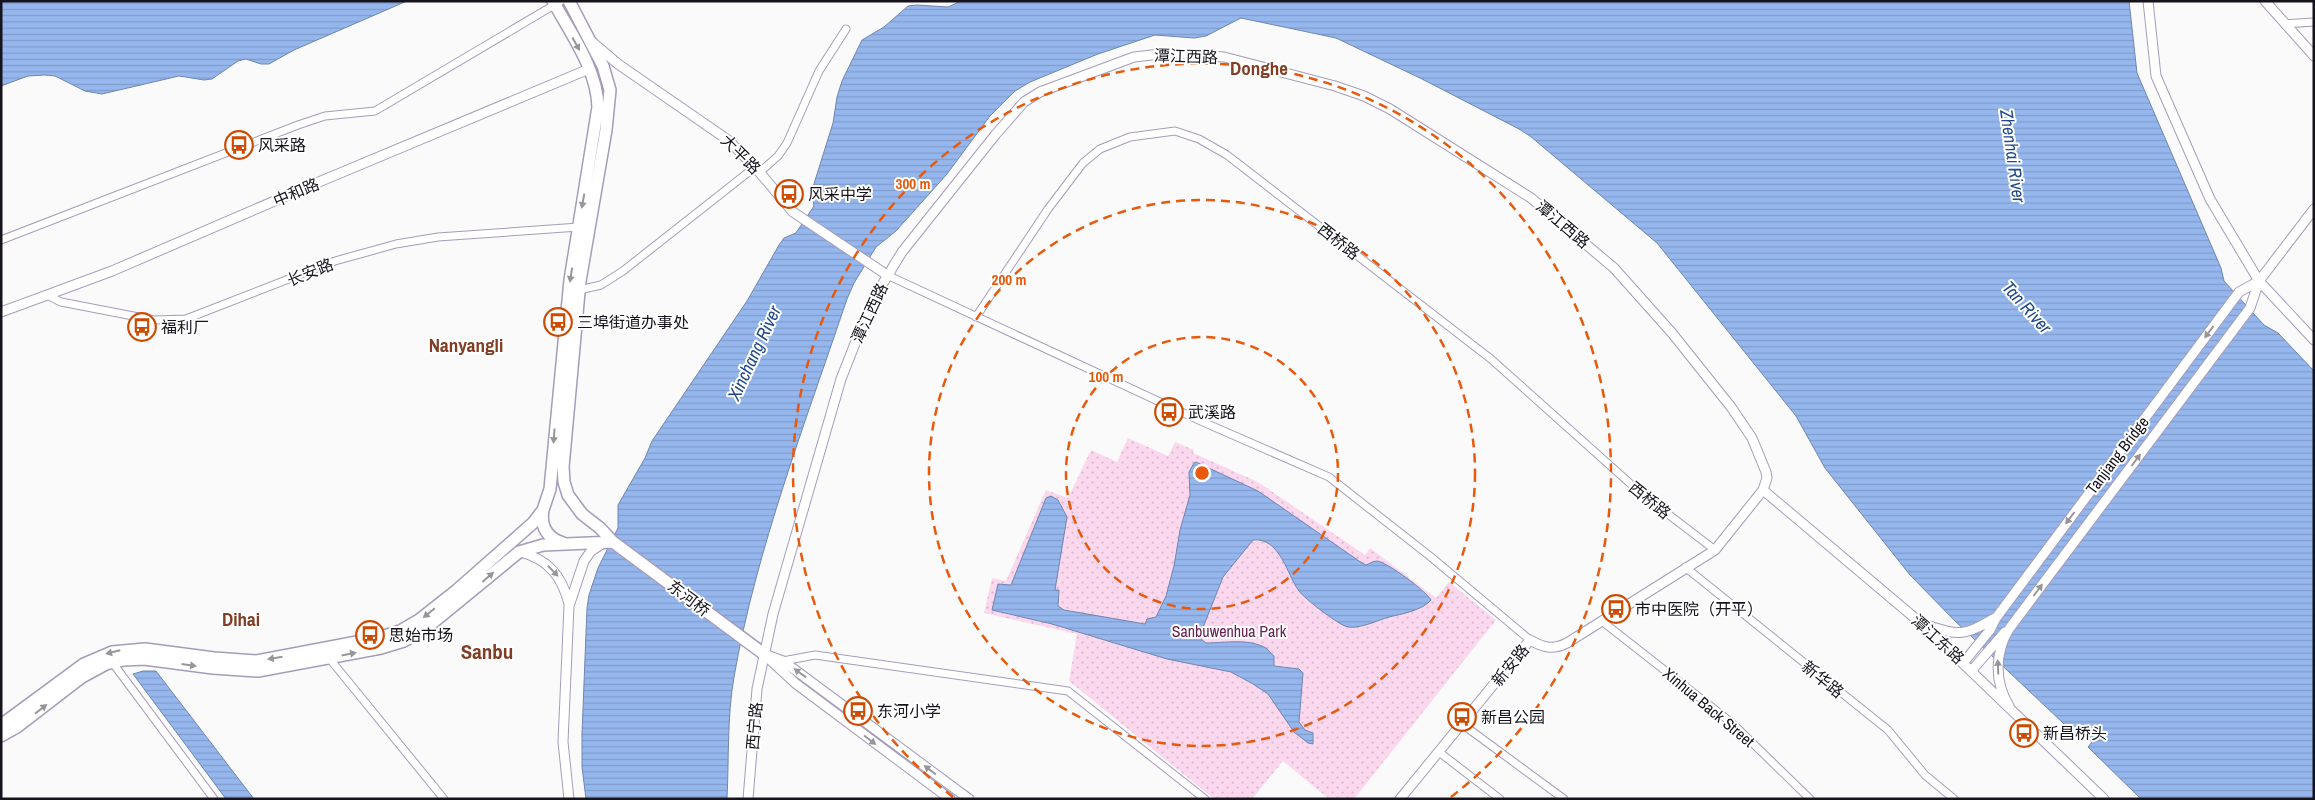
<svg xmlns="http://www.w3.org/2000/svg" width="2315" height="800" viewBox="0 0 2315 800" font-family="'Archivo Narrow','Noto Sans SC',sans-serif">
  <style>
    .grass { fill: url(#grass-dots) }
    .water { fill: url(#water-rules); stroke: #6f86af }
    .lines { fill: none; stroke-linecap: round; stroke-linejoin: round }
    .minor-casing { stroke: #a69cba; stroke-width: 9 }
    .tertiary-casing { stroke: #a69cba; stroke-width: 11 }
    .primary-casing { stroke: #a69cba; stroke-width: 14 }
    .minor { stroke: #fff; stroke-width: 7 }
    .tertiary { stroke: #fff; stroke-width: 9 }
    .primary { stroke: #fff; stroke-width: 11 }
    .oneway { fill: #969599 }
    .ring { fill: none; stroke: #e8590c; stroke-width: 2.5; stroke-dasharray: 9 6 }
    .labels { text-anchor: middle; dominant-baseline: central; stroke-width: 4; stroke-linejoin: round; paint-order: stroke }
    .street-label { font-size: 16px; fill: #16131d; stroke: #fff }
    .poi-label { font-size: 16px; fill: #16131d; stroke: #fff; text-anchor: start }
    .park-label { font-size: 16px; fill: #672253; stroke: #fff }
    .water-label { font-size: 18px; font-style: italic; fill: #214989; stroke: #fff }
    .quarter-label { font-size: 19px; font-weight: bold; fill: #813e25; stroke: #fff }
    .district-label { font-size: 21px; font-weight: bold; fill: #813e25; stroke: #fff }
    .centre { fill: #e8590c; stroke: #fff; stroke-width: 2.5 }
    .ring-label { font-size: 15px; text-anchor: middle; font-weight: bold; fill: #e8590c; stroke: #fff; stroke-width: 4; stroke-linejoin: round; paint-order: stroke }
  </style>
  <defs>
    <pattern id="grass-dots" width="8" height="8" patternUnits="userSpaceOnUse" patternTransform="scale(1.25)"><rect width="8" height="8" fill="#fcd8ee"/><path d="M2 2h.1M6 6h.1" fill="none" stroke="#d7b8cc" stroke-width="1.8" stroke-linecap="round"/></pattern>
    <pattern id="water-rules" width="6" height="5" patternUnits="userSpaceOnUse" patternTransform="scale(1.25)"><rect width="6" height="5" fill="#95b7ed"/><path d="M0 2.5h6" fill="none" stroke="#809ccb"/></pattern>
  </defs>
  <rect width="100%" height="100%" fill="#fafafa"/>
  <path class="grass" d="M1128 438 1168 456 1175 442 1194 450 1193 453 1258 482 1365 555 1370 548 1436 598 1449 582 1496 620 1354 799H1329L1283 761 1252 799H1214L1069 681 1077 634 984 613 992 578 1006 581 1046 490 1068 498 1091 450 1117 462Z"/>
  <path class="water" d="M1 1H407L294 50 269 64H261L246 59 238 61 212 79 204 80 179 76 102 94 85 91 55 76 45 75 28 76 1 86Z
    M961 1H2129L2137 73 2221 268 2224 281 2264 325 2278 333 2314 371V799H2141L2088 747 2092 742 2084 735 2080 739 1956 622 1910 575 1825 468 1796 416 1657 243 1530 136 1519 129 1422 79 1336 38 1241 18 1206 36 1194 38 1155 35 1098 54 1030 82 1015 91 990 116 947 174 896 231 876 247 854 283 847 299C806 421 756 550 734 677 727 717 729 759 727 799H586L582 767V734L587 608 589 595 598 568 618 528V505L645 458 652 441 747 301 779 245 784 238 796 233 814 206 812 196 813 187 833 123 837 97 842 81 862 40 884 27 908 6 917 5 948 7Z
    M1196 462 1258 491 1362 563 1366 565C1369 564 1373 561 1377 561 1387 562 1426 591 1431 600 1423 610 1402 614 1389 617 1378 620 1356 631 1345 626 1335 622 1305 599 1299 591 1287 575 1280 537 1253 540L1223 577 1200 635 1201 639 1206 643C1225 643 1248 638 1266 648 1269 650 1270 653 1274 656V666L1299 669 1303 673 1299 722 1305 730 1313 733V744L1308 743 1294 732 1268 694 1253 684 1231 672 1167 659 1052 624 992 610 998 584 1011 585 1046 498 1051 496 1058 500 1067 517 1055 590H1059L1058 606 1064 610 1145 624 1147 619 1156 617 1166 596 1174 566 1180 530 1190 495 1189 472 1194 463Z
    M143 671H156L254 799H226L133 674Z"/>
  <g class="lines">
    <defs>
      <path id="minor" d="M2284 24 2314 22
        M760 172 778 156 787 143 819 71 846 29
        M1 240 298 125 325 116 375 111 561 1
        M887 275 1203 422 1329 477 1431 557 1530 640
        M579 290 601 285 623 271 755 167
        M47 295 61 302 154 320 186 319 335 261 396 244 438 237 579 227
        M976 317 1048 209 1083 163 1100 149 1130 137 1175 131 1199 139 1227 155 1491 359 1643 495 1715 550
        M1685 567 1888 730 1925 775 1954 799
        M1603 622 1732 723 1810 799
        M329 658 444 799
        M783 661 815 655 1068 691 1205 799
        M112 662 214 799
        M1462 724 1564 799
        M1439 752 1500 799"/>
      <path id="tertiary" d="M2148 1 2156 76 2210 199 2259 281 2314 340
        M2265 1 2314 56
        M591 41 618 64 728 140 755 167 793 212 887 275
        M1 312 112 271 314 184 589 69
        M1763 490 1922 624 2104 799
        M520 552C548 559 562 576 569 604
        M1926 625C1961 636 1963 636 1995 618
        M764 654 783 661 969 799
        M766 656 795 683 950 799
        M1964 662 1990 630 1996 618 2239 292 2259 281
        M1972 670 2005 632
        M2009 706C1994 682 1995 652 2009 629L2250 308 2259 281 2314 209
        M569 799 563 742 569 606 584 561 591 551 605 542
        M748 799 757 689 773 614 841 379 871 303 902 252 996 134 1024 102 1040 92 1134 57 1169 53 1224 57 1335 86 1364 96 1390 109 1531 198 1614 268 1672 333 1731 407 1752 438 1766 472 1767 478 1763 490 1715 550 1567 643C1553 650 1544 648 1530 640L1400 799"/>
      <path id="primary" d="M569 1 603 66 610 90 606 130 580 281 563 467 564 482 568 495 582 514 600 528 613 542 764 654
        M543 510C540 527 547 538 563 543
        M1 725 84 664 112 652 145 649 214 658 257 661 378 638 400 631 419 620 457 590 533 523 543 510 550 489 570 280 598 107C597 69 571 34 553 1
        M1 736 17 727 82 677 106 664 124 660 144 659 213 668 258 671 381 648 404 641 425 629 519 552 543 545 613 542"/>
    </defs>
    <use href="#minor" class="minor-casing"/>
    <use href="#tertiary" class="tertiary-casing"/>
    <use href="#primary" class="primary-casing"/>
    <use href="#minor" class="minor"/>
    <use href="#tertiary" class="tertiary"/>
    <use href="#primary" class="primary"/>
  </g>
  <defs><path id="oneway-solid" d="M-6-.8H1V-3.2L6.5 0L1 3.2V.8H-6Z" transform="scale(1.25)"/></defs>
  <g class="oneway">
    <use href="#oneway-solid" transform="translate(576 44) rotate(61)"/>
    <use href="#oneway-solid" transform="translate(583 201) rotate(100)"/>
    <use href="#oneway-solid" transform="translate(571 275) rotate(99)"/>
    <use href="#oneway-solid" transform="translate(2209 332) rotate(127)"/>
    <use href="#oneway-solid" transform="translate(554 436) rotate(94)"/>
    <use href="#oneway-solid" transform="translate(2136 460) rotate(-53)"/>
    <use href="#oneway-solid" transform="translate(2070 518) rotate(127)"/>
    <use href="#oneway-solid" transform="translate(553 571) rotate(46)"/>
    <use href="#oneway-solid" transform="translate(488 577) rotate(-41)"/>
    <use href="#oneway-solid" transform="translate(2038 590) rotate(-53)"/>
    <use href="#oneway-solid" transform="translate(429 613) rotate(141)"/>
    <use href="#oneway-solid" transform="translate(113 652) rotate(166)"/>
    <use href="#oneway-solid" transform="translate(349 654) rotate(-11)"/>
    <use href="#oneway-solid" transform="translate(275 658) rotate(171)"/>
    <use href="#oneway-solid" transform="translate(189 665) rotate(8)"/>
    <use href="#oneway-solid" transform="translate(1998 667) rotate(-92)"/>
    <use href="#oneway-solid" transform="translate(800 673) rotate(-144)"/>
    <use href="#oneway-solid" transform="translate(41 709) rotate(-38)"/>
    <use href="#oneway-solid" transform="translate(870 740) rotate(37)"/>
    <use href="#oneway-solid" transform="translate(930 770) rotate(-143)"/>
  </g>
  <g class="ring">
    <circle cx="1202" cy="473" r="136"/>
    <circle cx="1202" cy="473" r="273"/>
    <path d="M953 797A409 409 0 1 1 1451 797"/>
  </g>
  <defs>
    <symbol id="bus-ring" viewBox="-11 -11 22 22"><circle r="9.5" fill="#fff" stroke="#ce4a00" stroke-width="1.5"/><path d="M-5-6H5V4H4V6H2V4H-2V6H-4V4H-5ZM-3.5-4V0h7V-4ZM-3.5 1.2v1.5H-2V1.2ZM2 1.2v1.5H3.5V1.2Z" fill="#ce4a00"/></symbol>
  </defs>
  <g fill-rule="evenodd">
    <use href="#bus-ring" x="223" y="129" width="32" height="32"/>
    <use href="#bus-ring" x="773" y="178" width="32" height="32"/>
    <use href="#bus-ring" x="542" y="306" width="32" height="32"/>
    <use href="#bus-ring" x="126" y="311" width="32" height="32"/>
    <use href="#bus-ring" x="1153" y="396" width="32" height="32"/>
    <use href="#bus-ring" x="1600" y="593" width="32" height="32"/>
    <use href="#bus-ring" x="354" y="619" width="32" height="32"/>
    <use href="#bus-ring" x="842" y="695" width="32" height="32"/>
    <use href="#bus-ring" x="1446" y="701" width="32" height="32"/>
    <use href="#bus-ring" x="2008" y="717" width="32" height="32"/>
  </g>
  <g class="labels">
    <g class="street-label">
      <text transform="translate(1186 56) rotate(2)">潭江西路</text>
      <text transform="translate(741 154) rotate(45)">大平路</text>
      <text transform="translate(296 192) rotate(-23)">中和路</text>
      <text transform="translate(1563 224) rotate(40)">潭江西路</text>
      <text transform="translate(1339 241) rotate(38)">西桥路</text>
      <text transform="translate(310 272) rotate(-22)">长安路</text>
      <text transform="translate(869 313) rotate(-65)">潭江西路</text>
      <text transform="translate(2117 455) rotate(-53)">Tanjiang Bridge</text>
      <text transform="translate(1650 500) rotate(39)">西桥路</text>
      <text transform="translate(689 598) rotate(37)">东河桥</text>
      <text transform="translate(1938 639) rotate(42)">潭江东路</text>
      <text transform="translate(1510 665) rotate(-51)">新安路</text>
      <text transform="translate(1823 679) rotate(39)">新华路</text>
      <text transform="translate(1709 707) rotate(40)">Xinhua Back Street</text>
      <text transform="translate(754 726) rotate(-85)">西宁路</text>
    </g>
    <g class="poi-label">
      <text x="258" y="145">风采路</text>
      <text x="808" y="194">风采中学</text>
      <text x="577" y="322">三埠街道办事处</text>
      <text x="161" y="327">福利厂</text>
      <text x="1188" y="412">武溪路</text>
      <text x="1635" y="609">市中医院（开平）</text>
      <text x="389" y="635">思始市场</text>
      <text x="877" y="711">东河小学</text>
      <text x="1481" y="717">新昌公园</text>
      <text x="2043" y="733">新昌桥头</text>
    </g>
    <g class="park-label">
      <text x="1229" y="631">Sanbuwenhua Park</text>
    </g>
    <g class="water-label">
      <text transform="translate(2013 156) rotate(82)">Zhenhai River</text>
      <text transform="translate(2027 307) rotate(48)">Tan River</text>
      <text transform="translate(754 353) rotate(-65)">Xinchang River</text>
    </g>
    <g class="quarter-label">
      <text x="1259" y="68">Donghe</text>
      <text x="466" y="345">Nanyangli</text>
      <text x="241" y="619">Dihai</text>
    </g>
    <g class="district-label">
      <text x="487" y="651">Sanbu</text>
    </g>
  </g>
  <circle cx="1202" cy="473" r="8" class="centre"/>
  <g class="ring-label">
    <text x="913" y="189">300 m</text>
    <text x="1009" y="285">200 m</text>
    <text x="1106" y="382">100 m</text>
  </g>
  <rect width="2315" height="800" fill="none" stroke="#16131d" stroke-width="5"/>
</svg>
